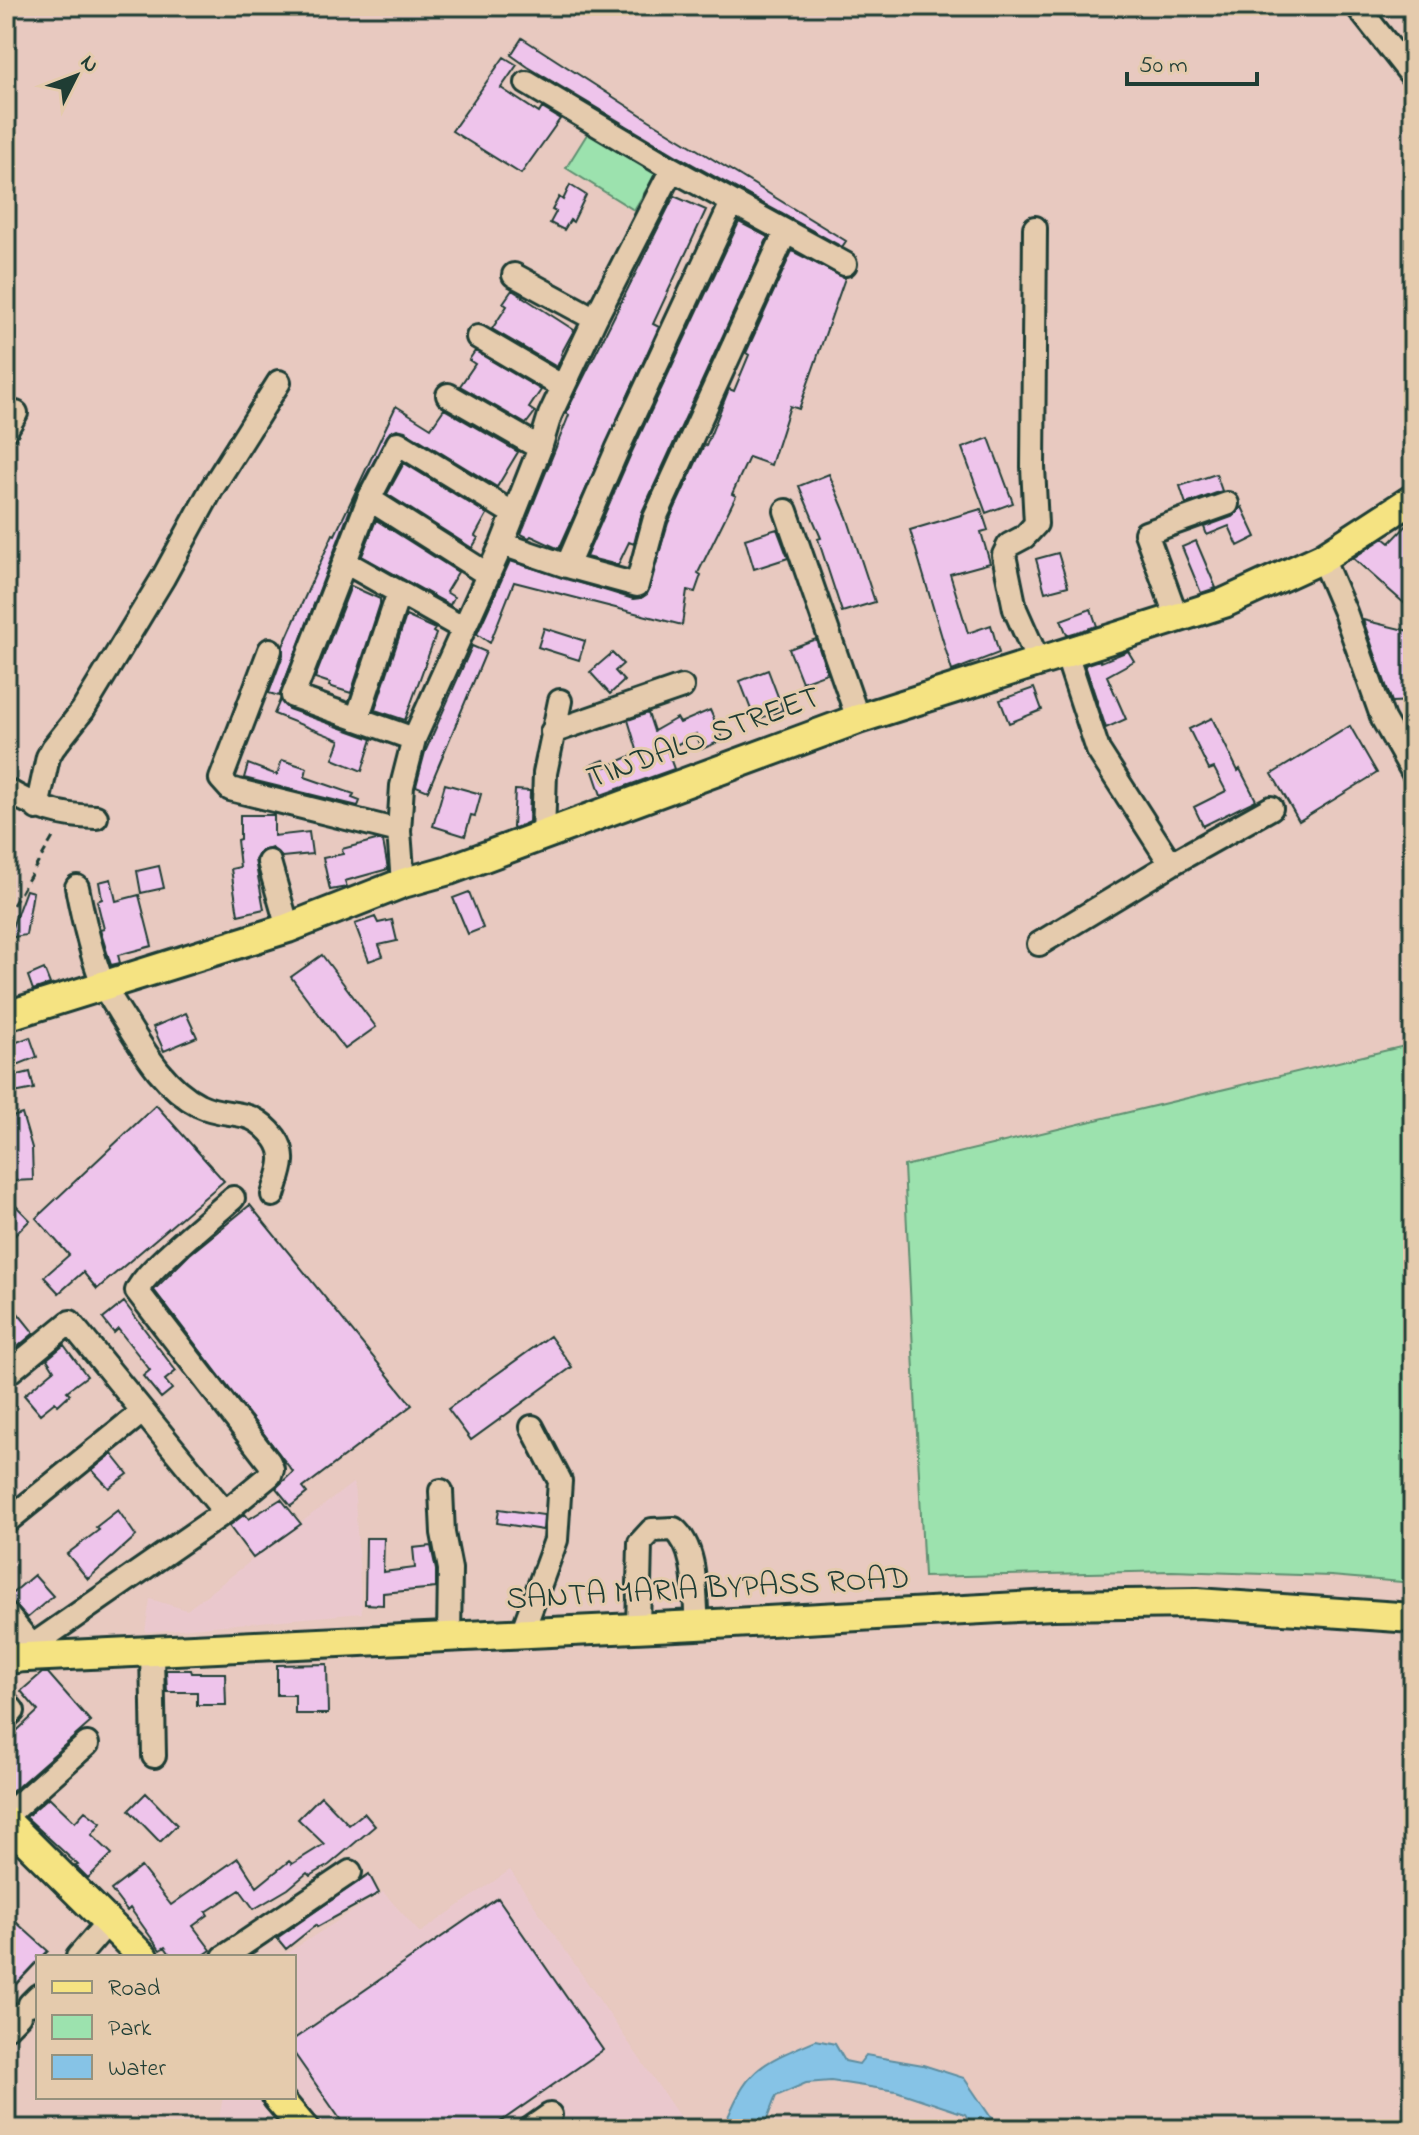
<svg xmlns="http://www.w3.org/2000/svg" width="1419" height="2135" viewBox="0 0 1419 2135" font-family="'Indie Flower',sans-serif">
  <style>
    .built { fill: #eac8cd }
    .green { fill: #9ce2ae; stroke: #5e9071; stroke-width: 2 }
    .water { fill: #86c3e6; stroke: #5d8d9f; stroke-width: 2 }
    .building { fill: #eec4eb; stroke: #1f3d34; stroke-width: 2 }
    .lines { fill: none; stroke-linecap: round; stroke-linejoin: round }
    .minor-casing { stroke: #1f3d34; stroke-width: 28 }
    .major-casing { stroke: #1f3d34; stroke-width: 34 }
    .path { stroke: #1f3d34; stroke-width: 3; stroke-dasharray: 8 6; stroke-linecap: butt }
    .minor { stroke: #e5cbad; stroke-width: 22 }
    .major { stroke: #f5e382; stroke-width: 28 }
    .labels { text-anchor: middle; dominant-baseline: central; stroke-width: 6; stroke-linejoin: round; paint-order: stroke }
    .street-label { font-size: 32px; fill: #1f3d34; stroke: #e5cbad }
  </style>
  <rect width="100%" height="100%" fill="#e8c9c0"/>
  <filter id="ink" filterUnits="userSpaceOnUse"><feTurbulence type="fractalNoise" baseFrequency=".0125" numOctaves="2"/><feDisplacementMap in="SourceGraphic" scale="16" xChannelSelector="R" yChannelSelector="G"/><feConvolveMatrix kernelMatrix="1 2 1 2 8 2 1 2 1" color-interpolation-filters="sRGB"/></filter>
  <g filter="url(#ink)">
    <path class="built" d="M354 1482 362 1613 145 1632 150 1599 187 1610Z
      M510 1870 688 2129H319L293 2097 294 1957H281L383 1892 420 1933Z
      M223 2097H263L289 2129H217Z"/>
    <path class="green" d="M589 131 657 172 634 210 566 168Z
      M1413 1044V1583L1331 1576 1172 1571 924 1577 904 1166Z"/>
    <path class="water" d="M816 2040 835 2044 845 2061 859 2064 866 2055 923 2065 964 2078 990 2116 1007 2129H975L965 2114 896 2091 831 2081 806 2083 776 2096 763 2129H723C747 2069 757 2065 816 2040Z"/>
    <path class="building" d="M522 38 649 120 846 241 842 247 679 157 528 67 511 55Z
      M504 57 517 65 501 88 539 113 542 108 560 119 521 174 452 131Z
      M570 185 586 195 573 222 570 220 564 230 550 223 556 212 552 210 559 197 563 200Z
      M674 196 706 210 653 324 659 327 559 549 531 536 529 538 521 534 569 415 566 413Z
      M739 222 768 237 642 512 634 544 629 542 618 565 586 557 630 456Z
      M792 251 845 278 799 409 790 406 771 465 749 457 732 494 736 496 698 573 701 575 695 592 687 590 682 625 514 582 490 643 477 634 510 561 633 599 641 598 647 594 668 523 704 445 706 446 729 389 734 391 749 355 746 353 750 344Z
      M512 290 574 330 561 354 562 355 557 367 492 329 507 306 503 303Z
      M475 351 541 390 529 408 535 412 526 424 460 386 475 364 469 360Z
      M396 406 431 428 444 409 518 452 497 487 405 431 397 429 390 432 356 494 279 696 269 693 283 655V646L296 617 333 534 335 535Z
      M989 438 1013 503 986 513 962 448Z
      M404 463 487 514 475 536 478 538 472 548 387 494Z
      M829 474 847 517 875 602 842 612 818 539 821 538 799 486Z
      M1216 474 1222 491 1186 504 1180 486Z
      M1242 507 1256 537 1238 546 1229 526 1207 535 1204 527 1232 517Z
      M981 509 988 530 981 532 990 563 950 574 968 633 991 625 999 653 952 671 910 530Z
      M1413 519V611L1353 558 1384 538 1390 543Z
      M376 520 458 572 446 592 454 597 450 605 362 556Z
      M777 529 788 558 754 569 745 539Z
      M1196 541 1216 588 1201 593 1182 547Z
      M1058 553 1068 586 1045 592 1036 559Z
      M351 586 380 599V604L351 693 329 686 330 683 315 678Z
      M1091 609 1097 626 1067 635 1061 620Z
      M406 616 435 629 433 632 436 634 405 720 375 710Z
      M1363 620 1413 632V701L1392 702Z
      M544 628 585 641 579 660 538 647Z
      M816 639 827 673 802 682 789 649Z
      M472 646 486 652 428 791 416 786 425 752Z
      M1128 651 1134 661 1107 676 1126 719 1106 728 1085 665 1100 660 1101 662Z
      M612 653 623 664 615 671 624 681 610 694 590 672Z
      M768 670 783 710 755 720 740 681Z
      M1034 688 1042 710 1009 723 1000 700Z
      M280 700 288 709 372 739 362 771 333 759 340 740 274 714Z
      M710 710 723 740 702 749 696 734 667 750 674 769 601 795 591 765 604 760 606 767 638 753 628 720 648 713 654 731 677 718 680 723Z
      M1212 718 1238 771 1240 769 1256 800 1203 826 1194 807 1226 791 1214 768 1209 770 1189 729Z
      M1350 726 1377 773 1299 821 1272 774Z
      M282 760 307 768 305 777 354 794 352 798 360 801 358 806 244 778 248 764 277 775Z
      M445 784 481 794 475 816 471 815 465 836 433 826Z
      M515 790 530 791 529 822 515 828 513 827Z
      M240 815H274V836L309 832 312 854 282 857 272 848 260 852 255 860 264 909 238 915 231 869 240 867 237 840 240 839Z
      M376 840 383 841 388 869 345 881 347 887 330 890 323 858 343 854 342 849Z
      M159 866 164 888 141 893 137 871Z
      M111 879 116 901 139 895 152 946 118 955 120 963 111 965 100 930 104 929 97 901 102 899 99 882Z
      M26 890 33 892 26 935 8 938Z
      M469 892 483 928 468 934 453 898Z
      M375 917 378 923 392 920 397 941 379 945 383 956 369 961 355 924Z
      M322 955 376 1027 345 1049 291 977Z
      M44 969 50 984 33 990 28 976Z
      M186 1013 197 1037 164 1051 153 1027Z
      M30 1037 37 1057 17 1065 9 1045Z
      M30 1072 34 1089 14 1093 10 1077Z
      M156 1105 224 1181 97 1289 83 1272 59 1293 44 1277 69 1255 36 1218Z
      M22 1114 32 1148 33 1180 13 1181 12 1142 6 1144V1119Z
      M6 1196 30 1220 6 1244Z
      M250 1205 412 1405 303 1488 307 1493 291 1506 276 1488 293 1472 154 1290 190 1254Z
      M124 1302 176 1371 165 1380 172 1389 161 1398 143 1376 150 1370 118 1329 114 1333 103 1319Z
      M17 1312 34 1333 15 1349 6 1338V1321Z
      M550 1336 572 1367 471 1440 448 1409Z
      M64 1345 87 1376 67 1391 70 1394 58 1405 55 1402 40 1414 24 1395 54 1370 47 1359Z
      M112 1454 128 1474 109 1488 92 1470Z
      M281 1499 301 1524 253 1558 229 1526 245 1514 249 1519Z
      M499 1509 544 1515 543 1530 497 1523Z
      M118 1510 136 1536 88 1579 67 1554 99 1530 96 1527Z
      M366 1538H384L383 1572 415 1568 413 1548 431 1546 436 1570V1588L383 1593V1605L365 1604Z
      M34 1575 53 1596 27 1618 8 1597Z
      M327 1664 328 1714H295V1695H277V1665Z
      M166 1670H191L192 1673H225L226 1705H197V1692H167Z
      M42 1673H48L91 1722 6 1797V1741L38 1711 21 1691Z
      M146 1793 177 1825 160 1842 129 1810Z
      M321 1796 349 1825 364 1813 375 1826 329 1865 310 1876 307 1873 288 1889 254 1909 240 1890 206 1912 208 1915 193 1926 211 1950 201 1957H172L165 1947 160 1950 130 1908 127 1911 111 1890 141 1867 171 1905 238 1858 257 1887 289 1861 292 1864 324 1844 298 1819Z
      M49 1797 75 1822 85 1811 101 1823 92 1835 112 1854 88 1878 76 1866 78 1865 26 1817Z
      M369 1874 379 1893 317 1927 316 1925 286 1949 277 1938Z
      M498 1898 603 2050 490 2129H347L294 2053V2039Z
      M6 1913 48 1951 42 1957H38V1961L6 1995Z"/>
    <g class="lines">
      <defs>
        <path id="minor" d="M1357 6 1413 77
          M527 83 672 169 845 264
          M1035 228 1033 467 1036 524 1024 537 1009 545 1004 555 1015 609 1038 661
          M514 275 595 319
          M478 337 563 387
          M448 395 540 448
          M6 430 16 413
          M369 499 487 574
          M786 511 858 719
          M502 544 567 566 637 585 655 518 785 233
          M1322 558 1345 612 1383 719 1413 772
          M345 562 464 629
          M567 566 617 450 732 203
          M1177 618 1146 533 1227 504
          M270 650 221 779 230 789 399 831
          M1066 653 1098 750 1171 864 1271 808
          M357 719 399 592
          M552 732 682 687
          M414 739 293 696 369 499 398 443 514 514
          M6 790C39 809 58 816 96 817
          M37 808 48 757 53 748 83 710 163 578 211 490 279 382
          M543 835 545 773 560 701
          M269 862 288 928
          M403 883 399 831 402 786 414 739 502 544 540 448 550 415 595 319 672 169
          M77 887C83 918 90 951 102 981 106 992 114 1003 120 1013 141 1046 162 1086 199 1105 230 1120 249 1104 275 1138 289 1157 279 1174 273 1195
          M1039 944 1171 864
          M9 1372 70 1322 225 1512
          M441 1491 443 1533 450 1569 449 1637
          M6 1522 142 1412
          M6 1614 32 1646
          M638 1627 640 1543 652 1530 674 1529C698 1549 694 1595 697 1625
          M522 1633 556 1540 560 1481 532 1427
          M152 1652 154 1756
          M17 1661 32 1646 225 1512 270 1475 272 1469 269 1462 137 1291C145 1270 213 1217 233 1198
          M6 1702 13 1711 6 1717
          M6 1816 87 1744
          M78 1957 108 1922
          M224 1957 350 1872
          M30 2004 38 1996
          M6 2028 19 2015
          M530 2129 550 2115"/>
        <path id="major" d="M6 1016 288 928 403 883 449 870 858 719 1224 603 1322 558 1413 499
          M6 1658 697 1625 1053 1605 1197 1603 1413 1618
          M6 1821 143 1957
          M277 2097 304 2129"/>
      </defs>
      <use href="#minor" class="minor-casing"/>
      <use href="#major" class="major-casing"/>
      <path class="path" d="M6 917 55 834"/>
      <use href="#minor" class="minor"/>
      <use href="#major" class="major"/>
    </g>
  </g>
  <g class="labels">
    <g class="street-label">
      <text transform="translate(704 739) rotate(-20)">TINDALO STREET</text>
      <text transform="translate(708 1590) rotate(-3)">SANTA MARIA BYPASS ROAD</text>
    </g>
  </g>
  <rect width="1419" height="2135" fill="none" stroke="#e5cbad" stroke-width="32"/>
  <rect x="16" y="16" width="1387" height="2103" fill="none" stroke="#1f3d34" stroke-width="3" filter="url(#ink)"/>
  <rect x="36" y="1955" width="260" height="144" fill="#e5cbad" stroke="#96927d" stroke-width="2"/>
  <rect x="52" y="1981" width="40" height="12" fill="#f5e382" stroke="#96927d" stroke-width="2"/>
  <text x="108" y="1995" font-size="24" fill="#1f3d34">Road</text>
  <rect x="52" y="2015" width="40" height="24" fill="#9ce2ae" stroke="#96927d" stroke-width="2"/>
  <text x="108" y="2035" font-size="24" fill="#1f3d34">Park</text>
  <rect x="52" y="2055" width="40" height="24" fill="#86c3e6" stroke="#96927d" stroke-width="2"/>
  <text x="108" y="2075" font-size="24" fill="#1f3d34">Water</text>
  <g transform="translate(76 76) rotate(48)" stroke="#e5cbad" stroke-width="6" paint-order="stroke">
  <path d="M0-6L14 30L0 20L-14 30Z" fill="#1f3d34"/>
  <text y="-12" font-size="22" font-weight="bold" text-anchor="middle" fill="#1f3d34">N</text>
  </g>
  <path d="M1127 72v12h130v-12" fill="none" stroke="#1f3d34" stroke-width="4"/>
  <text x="1139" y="72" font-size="24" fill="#1f3d34" stroke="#e5cbad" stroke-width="6" paint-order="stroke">50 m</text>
</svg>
